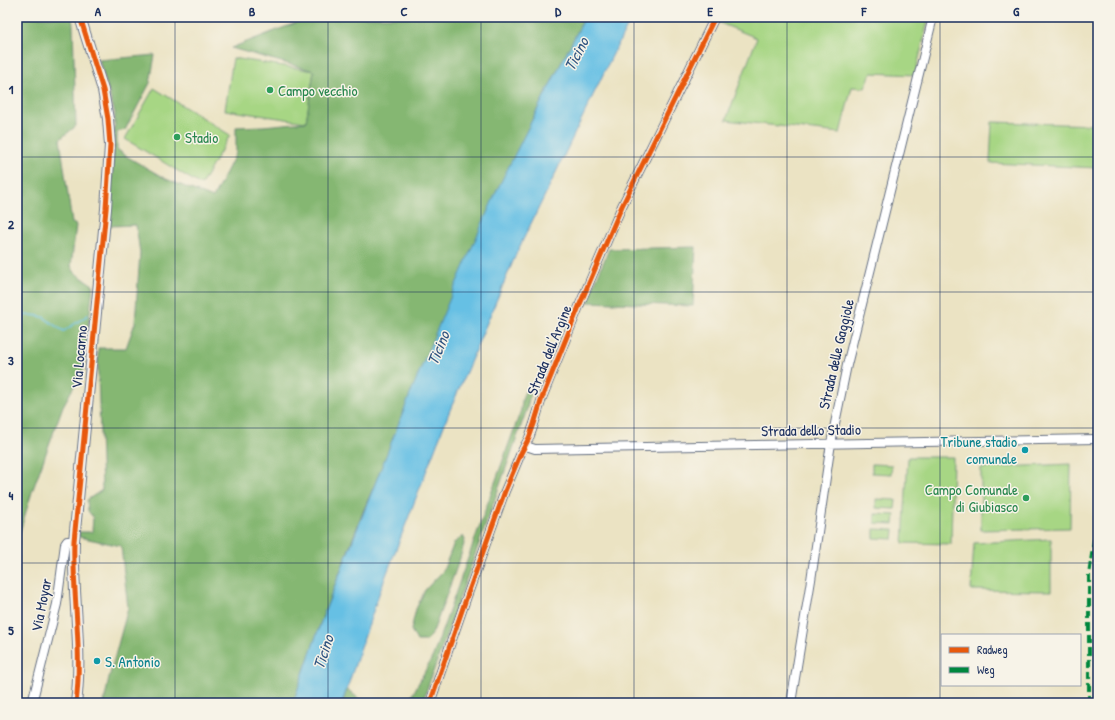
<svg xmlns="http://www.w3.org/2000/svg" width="1115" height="720" viewBox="0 0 1115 720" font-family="'Patrick Hand',sans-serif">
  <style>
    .green { fill: #a7d684; stroke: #618271 }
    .forest { fill: #85b772; stroke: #507368 }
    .water { fill: #66c0e4; stroke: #4078a1 }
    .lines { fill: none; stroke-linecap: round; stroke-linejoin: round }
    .stream { stroke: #66c0e4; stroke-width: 1.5 }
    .minor-casing { stroke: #646e81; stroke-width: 10 }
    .major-casing { stroke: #646e81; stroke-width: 12 }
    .minor { stroke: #fff; stroke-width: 8 }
    .major { stroke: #fff; stroke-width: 10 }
    .quiet { stroke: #00873e; stroke-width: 4; stroke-dasharray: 8 4; stroke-linecap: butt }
    .cycleway-casing { stroke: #f7f3e8; stroke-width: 8 }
    .cycleway { stroke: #e8590c; stroke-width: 5 }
    .grid { fill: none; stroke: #1b2f5e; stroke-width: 1; stroke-opacity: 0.55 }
    .leisure-dot { fill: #2e9e5b; stroke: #f7f3e8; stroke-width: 1.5 }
    .culture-dot { fill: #0f9aa8; stroke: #f7f3e8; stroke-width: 1.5 }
    .labels { text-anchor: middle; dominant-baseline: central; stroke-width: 3; stroke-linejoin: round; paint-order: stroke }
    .leisure-label { font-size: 15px; fill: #27864d; stroke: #f7f3e8; text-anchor: start }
    .street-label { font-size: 15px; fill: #1b2f5e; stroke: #f7f3e8 }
    .culture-label { font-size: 15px; fill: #0d838f; stroke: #f7f3e8; text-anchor: end }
    .water-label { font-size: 16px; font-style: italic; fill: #2e5380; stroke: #f7f3e8 }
    .neatline { fill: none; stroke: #1b2f5e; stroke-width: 1.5 }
    .grid-label { font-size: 13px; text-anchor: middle; font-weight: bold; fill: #1b2f5e }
  </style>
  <rect width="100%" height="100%" fill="#f7f3e8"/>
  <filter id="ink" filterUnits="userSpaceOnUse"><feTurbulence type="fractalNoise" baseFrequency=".025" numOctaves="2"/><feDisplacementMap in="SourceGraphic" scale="8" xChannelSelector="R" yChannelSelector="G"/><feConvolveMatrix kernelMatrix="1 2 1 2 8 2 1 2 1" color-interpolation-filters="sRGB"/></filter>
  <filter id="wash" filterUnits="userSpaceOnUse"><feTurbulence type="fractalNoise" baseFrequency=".012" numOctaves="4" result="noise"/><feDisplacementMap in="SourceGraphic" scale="16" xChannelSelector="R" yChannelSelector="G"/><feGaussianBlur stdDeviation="0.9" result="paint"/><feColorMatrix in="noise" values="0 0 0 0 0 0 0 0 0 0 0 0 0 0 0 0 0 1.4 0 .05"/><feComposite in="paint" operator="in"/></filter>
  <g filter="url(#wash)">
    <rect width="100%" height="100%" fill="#ebe3c3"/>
    <path class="green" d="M717 17H929L915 75 871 73 865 88 852 87 840 133 726 120 757 38 715 21Z
      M233 58 314 71 306 122 225 110Z
      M154 88 230 135 201 185 125 139Z
      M992 122 1098 125V168L990 163Z
      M908 457H953L951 544 903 543Z
      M872 464 892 465 891 474 872 473Z
      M1071 464 1070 528 981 530V468Z
      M876 499 896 500 895 509 876 508Z
      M875 514 895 515 894 524 875 523Z
      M874 529 894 530 893 539 874 538Z
      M1051 539V591L971 590 974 543Z"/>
    <path class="forest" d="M17 17H72L73 25 76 126 60 139 72 223 76 225 71 266 75 273 93 285 86 347 83 370 63 406 32 492 17 541Z
      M311 17H585L532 120 364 509 323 616 293 703H104L109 678 128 608 121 546 79 537V532H92L93 517 88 511 87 500 102 490 98 373V348H126L135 323 140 253 136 225 109 226 114 144 115 113 99 60 155 55 150 83 125 130 117 132V149L126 156 166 179 213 198 236 153V127L263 126 306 122 314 71 231 48Z
      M696 247 693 306 587 302 609 249Z
      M529 387 531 388 527 409 422 703H408L433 656 521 410C522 401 522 393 529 387Z
      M463 536 465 540 460 558 433 632 426 641H417L411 630 416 609 425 590 443 571 454 543Z
      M347 689 364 703H342Z"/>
    <path class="water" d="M585 17H632L610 60 546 193 517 252 450 410 380 591 342 703H293L323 616 413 387 453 291 497 190 532 120Z"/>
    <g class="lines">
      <path class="stream" d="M17 317C22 314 40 315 45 318 52 323 57 328 64 331L88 315"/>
    </g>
  </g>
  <g filter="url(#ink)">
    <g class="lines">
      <defs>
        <path id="minor" d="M525 445 529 447 535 449 1098 439
          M32 703 57 604 65 544 67 541H74
          M430 703 466 599 505 491 521 453 529 438 534 424 542 398 580 304 622 206 715 17
          M791 703 811 580 831 443 847 365 933 17"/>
        <path id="major" d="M76 703C83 649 72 595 74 541L106 209 110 145 108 119 103 90 80 17"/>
      </defs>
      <use href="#minor" class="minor-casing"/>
      <use href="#major" class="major-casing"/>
      <use href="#minor" class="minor"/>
      <use href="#major" class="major"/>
      <path class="quiet" d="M1089 703V575L1098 513"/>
      <defs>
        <path id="cycleway" d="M76 703C83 649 72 595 74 541L106 209 110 145 108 119 103 90 80 17
          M430 703 466 599 505 491 521 453 529 438 534 424 542 398 580 304 622 206 715 17"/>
      </defs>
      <use href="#cycleway" class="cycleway-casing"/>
      <use href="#cycleway" class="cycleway"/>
    </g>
  </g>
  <path class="grid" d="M175 17V703M328 17V703M481 17V703M634 17V703M787 17V703M940 17V703M17 157H1098M17 292H1098M17 428H1098M17 563H1098"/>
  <g class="leisure-dot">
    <circle cx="270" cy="90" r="4"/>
    <circle cx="177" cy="137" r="4"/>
    <circle cx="1026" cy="498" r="4"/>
  </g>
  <g class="culture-dot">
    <circle cx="1025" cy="450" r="4"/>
    <circle cx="97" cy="661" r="4"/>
  </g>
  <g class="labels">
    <g class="leisure-label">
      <text x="278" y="90">Campo vecchio</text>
      <text x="185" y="137">Stadio</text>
      <text x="1018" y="489" text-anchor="end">Campo Comunale<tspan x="1018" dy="17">di Giubiasco</tspan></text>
    </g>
    <g class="street-label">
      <text transform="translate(549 350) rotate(-68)">Strada dell'Argine</text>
      <text transform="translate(836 354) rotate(-77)">Strada delle Gaggiole</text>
      <text transform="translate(79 357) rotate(-85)">Via Locarno</text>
      <text transform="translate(811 430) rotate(-1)">Strada dello Stadio</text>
      <text transform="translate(41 605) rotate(-79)">Via Moyar</text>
    </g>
    <g class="culture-label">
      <text x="1017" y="441">Tribune stadio<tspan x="1017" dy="17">comunale</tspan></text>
      <text x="105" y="661" text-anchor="start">S. Antonio</text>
    </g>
    <g class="water-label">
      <text transform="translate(576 54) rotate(-63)">Ticino</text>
      <text transform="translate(438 348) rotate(-68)">Ticino</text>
      <text transform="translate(323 652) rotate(-72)">Ticino</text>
    </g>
  </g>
  <rect width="1115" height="720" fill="none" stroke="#f7f3e8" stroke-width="44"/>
  <rect x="941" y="634" width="140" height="52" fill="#f7f3e8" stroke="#9fa5b1"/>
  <rect x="949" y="647" width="20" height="6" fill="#e8590c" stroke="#9fa5b1"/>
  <text x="977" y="654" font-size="12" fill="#1b2f5e">Radweg</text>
  <rect x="949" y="667" width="20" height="6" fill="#00873e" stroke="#9fa5b1"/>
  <text x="977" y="674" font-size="12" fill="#1b2f5e">Weg</text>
  <rect x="22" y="22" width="1071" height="676" class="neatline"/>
  <g class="grid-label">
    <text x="98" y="16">A</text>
    <text x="252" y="16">B</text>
    <text x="404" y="16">C</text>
    <text x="558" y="16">D</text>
    <text x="710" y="16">E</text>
    <text x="864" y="16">F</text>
    <text x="1016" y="16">G</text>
    <text x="11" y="94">1</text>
    <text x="11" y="229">2</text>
    <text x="11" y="365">3</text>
    <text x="11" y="500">4</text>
    <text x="11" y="635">5</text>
  </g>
</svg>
